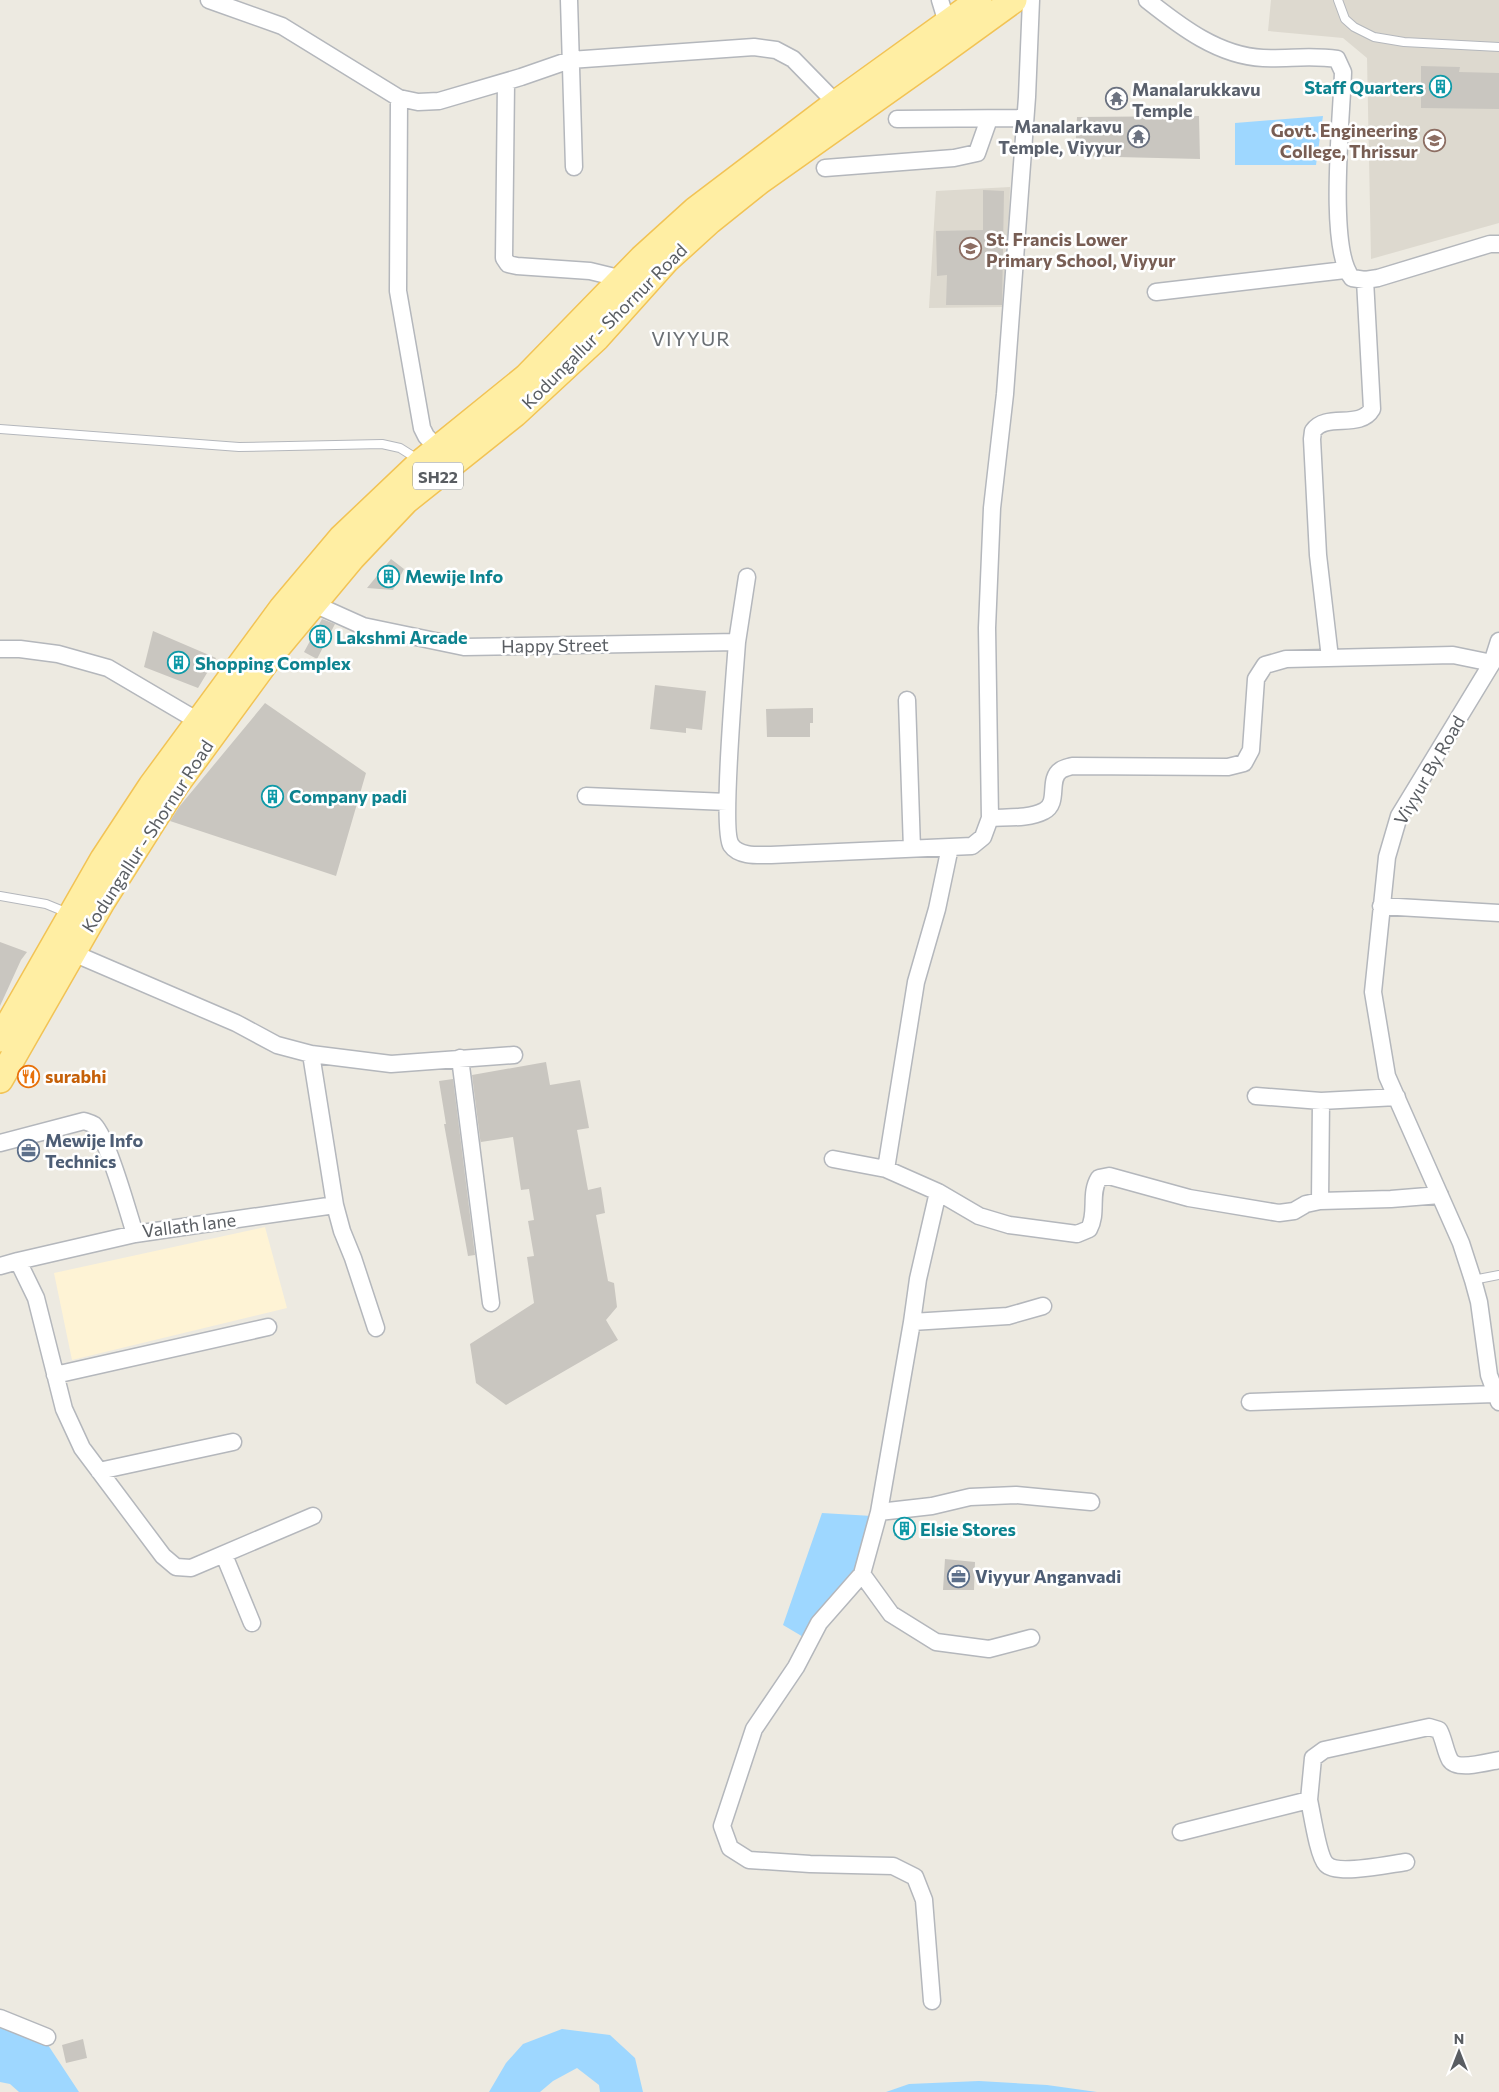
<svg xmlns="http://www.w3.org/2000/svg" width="1499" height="2092" viewBox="0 0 1499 2092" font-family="Commissioner,sans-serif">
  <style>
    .commercial { fill: #fef3d5 }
    .education { fill: #ddd9cf }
    .water { fill: #9ed7ff }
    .building { fill: #c9c6c0 }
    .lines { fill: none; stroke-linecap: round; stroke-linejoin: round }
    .service-casing { stroke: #b4b7bc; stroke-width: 10 }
    .minor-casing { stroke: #b4b7bc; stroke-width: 19 }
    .primary-casing { stroke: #f2c355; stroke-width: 28 }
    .service { stroke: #fff; stroke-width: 8 }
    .minor { stroke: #fff; stroke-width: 16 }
    .primary { stroke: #ffeea3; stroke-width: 25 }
    .labels { text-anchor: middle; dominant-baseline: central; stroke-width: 5; stroke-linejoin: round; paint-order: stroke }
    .shield { fill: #fff; stroke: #8b8e91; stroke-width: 1 }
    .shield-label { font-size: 16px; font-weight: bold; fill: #595d62 }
    .culture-label { font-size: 18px; font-weight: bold; fill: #0d838f; stroke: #fff; text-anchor: start }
    .worship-label { font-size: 18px; font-weight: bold; fill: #5b616d; stroke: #fff; text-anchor: start }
    .education-label { font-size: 18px; font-weight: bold; fill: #785e54; stroke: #fff; text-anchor: end }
    .street-label { font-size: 18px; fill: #595d62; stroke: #fff }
    .food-label { font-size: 18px; font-weight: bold; fill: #c56008; stroke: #fff; text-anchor: start }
    .service-label { font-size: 18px; font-weight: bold; fill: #4e5e75; stroke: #fff; text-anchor: start }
    .quarter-label { font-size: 20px; letter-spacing: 1px; fill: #6a6f74; stroke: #fff }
  </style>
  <rect width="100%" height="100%" fill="#edeae1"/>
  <path class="commercial" d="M265 1227 287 1308 72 1360 54 1273Z"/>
  <path class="education" d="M1271 0H1499V223L1371 259 1367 58 1343 38 1268 31Z
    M1010 187 1006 307 929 308 936 191Z"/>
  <path class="water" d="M1323 116 1316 165H1235V123Z
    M822 1513 872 1516 856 1569 805 1638 783 1625Z
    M0 2023 48 2045 79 2092H19L10 2084 0 2082Z
    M562 2029 610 2035 635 2058 643 2092H600L599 2085 577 2068 553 2081 540 2092H489L506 2063 523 2044Z
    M979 2081 1047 2085 1097 2092H886L909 2084Z"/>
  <path class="building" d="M1421 66 1460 67 1459 72 1499 73V109L1421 108Z
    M1199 116 1200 159 1075 156 1077 117Z
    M983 190 1004 191 1002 305H946L947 275 937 276 936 231 983 230Z
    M391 559 404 569 393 590 367 588Z
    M322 619 335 624 317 659 304 652Z
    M153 631 216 658 198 688 144 667Z
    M655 685 706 691 702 730 686 728V733L650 729Z
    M265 703 366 773 336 876 170 821 179 807Z
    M813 708V723H810V737H767L766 709Z
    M0 942 27 952 21 960 0 1006Z
    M546 1062 550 1085 580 1080 589 1128 577 1130 588 1190 601 1187 605 1213 596 1215 608 1281 614 1283 617 1307 606 1320 618 1340 506 1405 476 1383 470 1344 534 1303 527 1257 534 1256 528 1221 534 1220 529 1189 521 1190 513 1137 481 1142V1146L472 1075Z
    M453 1079 475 1255 468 1256 444 1124H446L439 1081Z
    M896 1520 913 1522V1538L894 1536Z
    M945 1559 975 1562 974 1590H943Z
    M83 2039 87 2058 66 2063 62 2045Z"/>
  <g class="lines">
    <defs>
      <path id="service" d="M1338 0 1345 19 1354 27 1374 37 1404 42 1499 47
        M0 429 239 447 382 444 400 448 419 460
        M0 896 46 904 68 913
        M1473 1280 1499 1275"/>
      <path id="minor" d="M209 0 282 26 399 98 418 102 439 101 521 77 570 60 754 47 776 50 793 59 836 103
        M569 0 574 167
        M940 0 947 23
        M1147 0C1181 27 1219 56 1263 58 1288 59 1312 55 1337 59L1343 72C1342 113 1327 249 1352 278L1365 280 1378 278 1490 244H1499
        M506 82 504 258 508 264 517 266 590 271 623 279
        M399 98 398 291 422 428 426 436 437 448
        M897 119 1025 118
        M825 168 954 158 977 153 989 119
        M1156 292 1345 270
        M305 600 363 626 464 647 737 642 747 577
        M1499 641 1492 663 1399 816 1387 857 1373 992 1387 1076 1461 1243 1473 1280 1479 1302 1489 1375 1499 1402
        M737 642C735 671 721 830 731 845 739 857 759 855 771 855L972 846 983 837 990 818 987 628 992 508 1005 394 1027 97 1031 0
        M0 649H20L58 654 108 668 198 721
        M1330 658 1318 555 1312 439 1313 431C1326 412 1360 430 1372 409L1365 280
        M907 700 912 849
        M586 796 727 802
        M990 818C1007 817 1029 819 1044 811 1060 803 1047 779 1061 770 1064 768 1069 767 1072 766L1228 767 1244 763 1251 750 1256 679 1265 665 1286 659 1453 655 1492 663
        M1381 906 1499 913
        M73 953 236 1023 277 1045 311 1054 391 1064 514 1055
        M311 1054 335 1205 342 1231 353 1258 376 1328
        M460 1058 491 1303
        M1256 1096 1321 1101 1397 1097
        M0 1143 84 1121C87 1122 91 1123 94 1125 108 1139 128 1212 135 1234L335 1205
        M833 1159 886 1169 938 1192 979 1216 1009 1225 1077 1234 1089 1229C1098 1213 1089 1194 1099 1178L1109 1176 1189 1198 1279 1213 1294 1211 1306 1204 1320 1201 1391 1199 1440 1195
        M886 1169 916 982 937 909 950 847
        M1320 1201 1321 1101
        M18 1261 135 1234
        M0 1266 18 1261 36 1298 64 1409 82 1448 163 1556 176 1567 191 1568 313 1516
        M912 1322 918 1279 938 1192
        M55 1375 268 1327
        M1250 1402 1495 1394
        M99 1471 233 1442
        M879 1512 932 1506 970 1497 1016 1495 1091 1502
        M224 1555 252 1623
        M862 1574 891 1614 936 1642 989 1649 1031 1638
        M1309 1800 1313 1758 1324 1750 1429 1727 1439 1730C1444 1739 1445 1751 1450 1760 1457 1771 1488 1762 1499 1760
        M1181 1832 1309 1800C1312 1813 1318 1856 1326 1864 1337 1876 1390 1864 1406 1862
        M932 2001 924 1900 915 1877 893 1866 810 1864 749 1860 730 1848 722 1826 754 1729 796 1667 819 1623 862 1574 879 1512 912 1322 1008 1316 1043 1306
        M0 2018 47 2037"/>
      <path id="primary" d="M0 1039 103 859 151 786 282 608 341 538 421 462 526 377 642 258 695 210 836 103 979 0
        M0 1080 102 902 176 785 272 654 352 558 406 501 515 414 597 338 667 260 710 221 760 181 931 60 1014 0"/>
    </defs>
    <use href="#service" class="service-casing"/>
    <use href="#minor" class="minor-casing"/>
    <use href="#primary" class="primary-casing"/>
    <use href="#service" class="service"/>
    <use href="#minor" class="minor"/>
    <use href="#primary" class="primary"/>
  </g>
  <defs>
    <symbol id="building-ring" viewBox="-11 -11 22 22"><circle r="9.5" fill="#fff" stroke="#0f9aa8" stroke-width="1.5"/><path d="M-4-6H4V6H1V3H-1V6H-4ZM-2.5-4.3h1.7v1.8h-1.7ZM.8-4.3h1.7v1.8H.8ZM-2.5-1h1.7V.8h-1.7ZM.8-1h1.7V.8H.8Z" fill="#0f9aa8"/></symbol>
    <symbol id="temple-ring" viewBox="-11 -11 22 22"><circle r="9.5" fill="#fff" stroke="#6b7280" stroke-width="1.5"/><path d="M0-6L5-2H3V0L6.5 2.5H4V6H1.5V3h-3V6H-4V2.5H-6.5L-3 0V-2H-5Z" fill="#6b7280"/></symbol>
    <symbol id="university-ring" viewBox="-11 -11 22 22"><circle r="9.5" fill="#fff" stroke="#8d6e63" stroke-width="1.5"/><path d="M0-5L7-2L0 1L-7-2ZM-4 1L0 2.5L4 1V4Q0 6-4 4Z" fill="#8d6e63"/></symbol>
    <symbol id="school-ring" viewBox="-11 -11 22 22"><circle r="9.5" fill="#fff" stroke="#8d6e63" stroke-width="1.5"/><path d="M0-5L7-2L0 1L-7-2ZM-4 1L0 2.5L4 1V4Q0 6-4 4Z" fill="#8d6e63"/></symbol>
    <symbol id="restaurant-ring" viewBox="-11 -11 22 22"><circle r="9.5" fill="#fff" stroke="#e8710a" stroke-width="1.5"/><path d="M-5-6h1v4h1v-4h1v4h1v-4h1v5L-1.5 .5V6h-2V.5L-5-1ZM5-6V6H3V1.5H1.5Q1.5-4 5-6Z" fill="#e8710a"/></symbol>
    <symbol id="office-ring" viewBox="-11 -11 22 22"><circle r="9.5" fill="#fff" stroke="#5c6f8a" stroke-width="1.5"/><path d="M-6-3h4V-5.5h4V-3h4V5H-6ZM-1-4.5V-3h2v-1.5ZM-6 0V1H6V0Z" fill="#5c6f8a"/></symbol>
  </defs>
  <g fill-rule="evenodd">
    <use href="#building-ring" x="1428" y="74" width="25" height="25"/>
    <use href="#temple-ring" x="1104" y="86" width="25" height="25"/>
    <use href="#temple-ring" x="1126" y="124" width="25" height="25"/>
    <use href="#university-ring" x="1422" y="128" width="25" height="25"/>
    <use href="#school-ring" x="958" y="236" width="25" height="25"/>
    <use href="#building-ring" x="376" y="564" width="25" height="25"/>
    <use href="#building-ring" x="308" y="624" width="25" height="25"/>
    <use href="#building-ring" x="166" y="650" width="25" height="25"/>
    <use href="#building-ring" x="260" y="784" width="25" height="25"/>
    <use href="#restaurant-ring" x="16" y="1064" width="25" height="25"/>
    <use href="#office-ring" x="16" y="1138" width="25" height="25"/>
    <use href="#building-ring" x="892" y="1516" width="25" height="25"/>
    <use href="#office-ring" x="946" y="1564" width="25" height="25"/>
  </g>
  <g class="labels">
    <rect class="shield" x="413" y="462.5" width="50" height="27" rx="4"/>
    <g class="shield-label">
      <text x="438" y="476">SH22</text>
    </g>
    <g class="culture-label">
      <text x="1424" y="87" text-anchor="end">Staff Quarters</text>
      <text x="405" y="576">Mewije Info</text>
      <text x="336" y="637">Lakshmi Arcade</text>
      <text x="195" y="663">Shopping Complex</text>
      <text x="289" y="796">Company padi</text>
      <text x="920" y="1529">Elsie Stores</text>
    </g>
    <g class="worship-label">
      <text x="1132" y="89">Manalarukkavu<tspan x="1132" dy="21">Temple</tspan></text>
      <text x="1122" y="126" text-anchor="end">Manalarkavu<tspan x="1122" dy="21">Temple, Viyyur</tspan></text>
    </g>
    <g class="education-label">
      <text x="1418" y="130">Govt. Engineering<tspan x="1418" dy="21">College, Thrissur</tspan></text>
      <text x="986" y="239" text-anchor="start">St. Francis Lower<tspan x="986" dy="21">Primary School, Viyyur</tspan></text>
    </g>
    <g class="street-label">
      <text transform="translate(604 326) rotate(-45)">Kodungallur - Shornur Road</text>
      <text transform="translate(555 645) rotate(-1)">Happy Street</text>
      <text transform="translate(1429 770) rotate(-60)">Viyyur By Road</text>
      <text transform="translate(147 836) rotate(-57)">Kodungallur - Shornur Road</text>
      <text transform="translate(189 1225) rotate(-7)">Vallath lane</text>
    </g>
    <g class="food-label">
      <text x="45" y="1076">surabhi</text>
    </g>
    <g class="service-label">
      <text x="45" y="1140">Mewije Info<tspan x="45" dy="21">Technics</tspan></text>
      <text x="975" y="1576">Viyyur Anganvadi</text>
    </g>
    <g class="quarter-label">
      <text x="691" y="338">VIYYUR</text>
    </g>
  </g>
  <g transform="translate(1459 2052)" stroke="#ffffff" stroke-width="4" paint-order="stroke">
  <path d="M0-4L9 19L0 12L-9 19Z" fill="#595d62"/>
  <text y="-8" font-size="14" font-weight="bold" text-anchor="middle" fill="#595d62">N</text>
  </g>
</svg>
